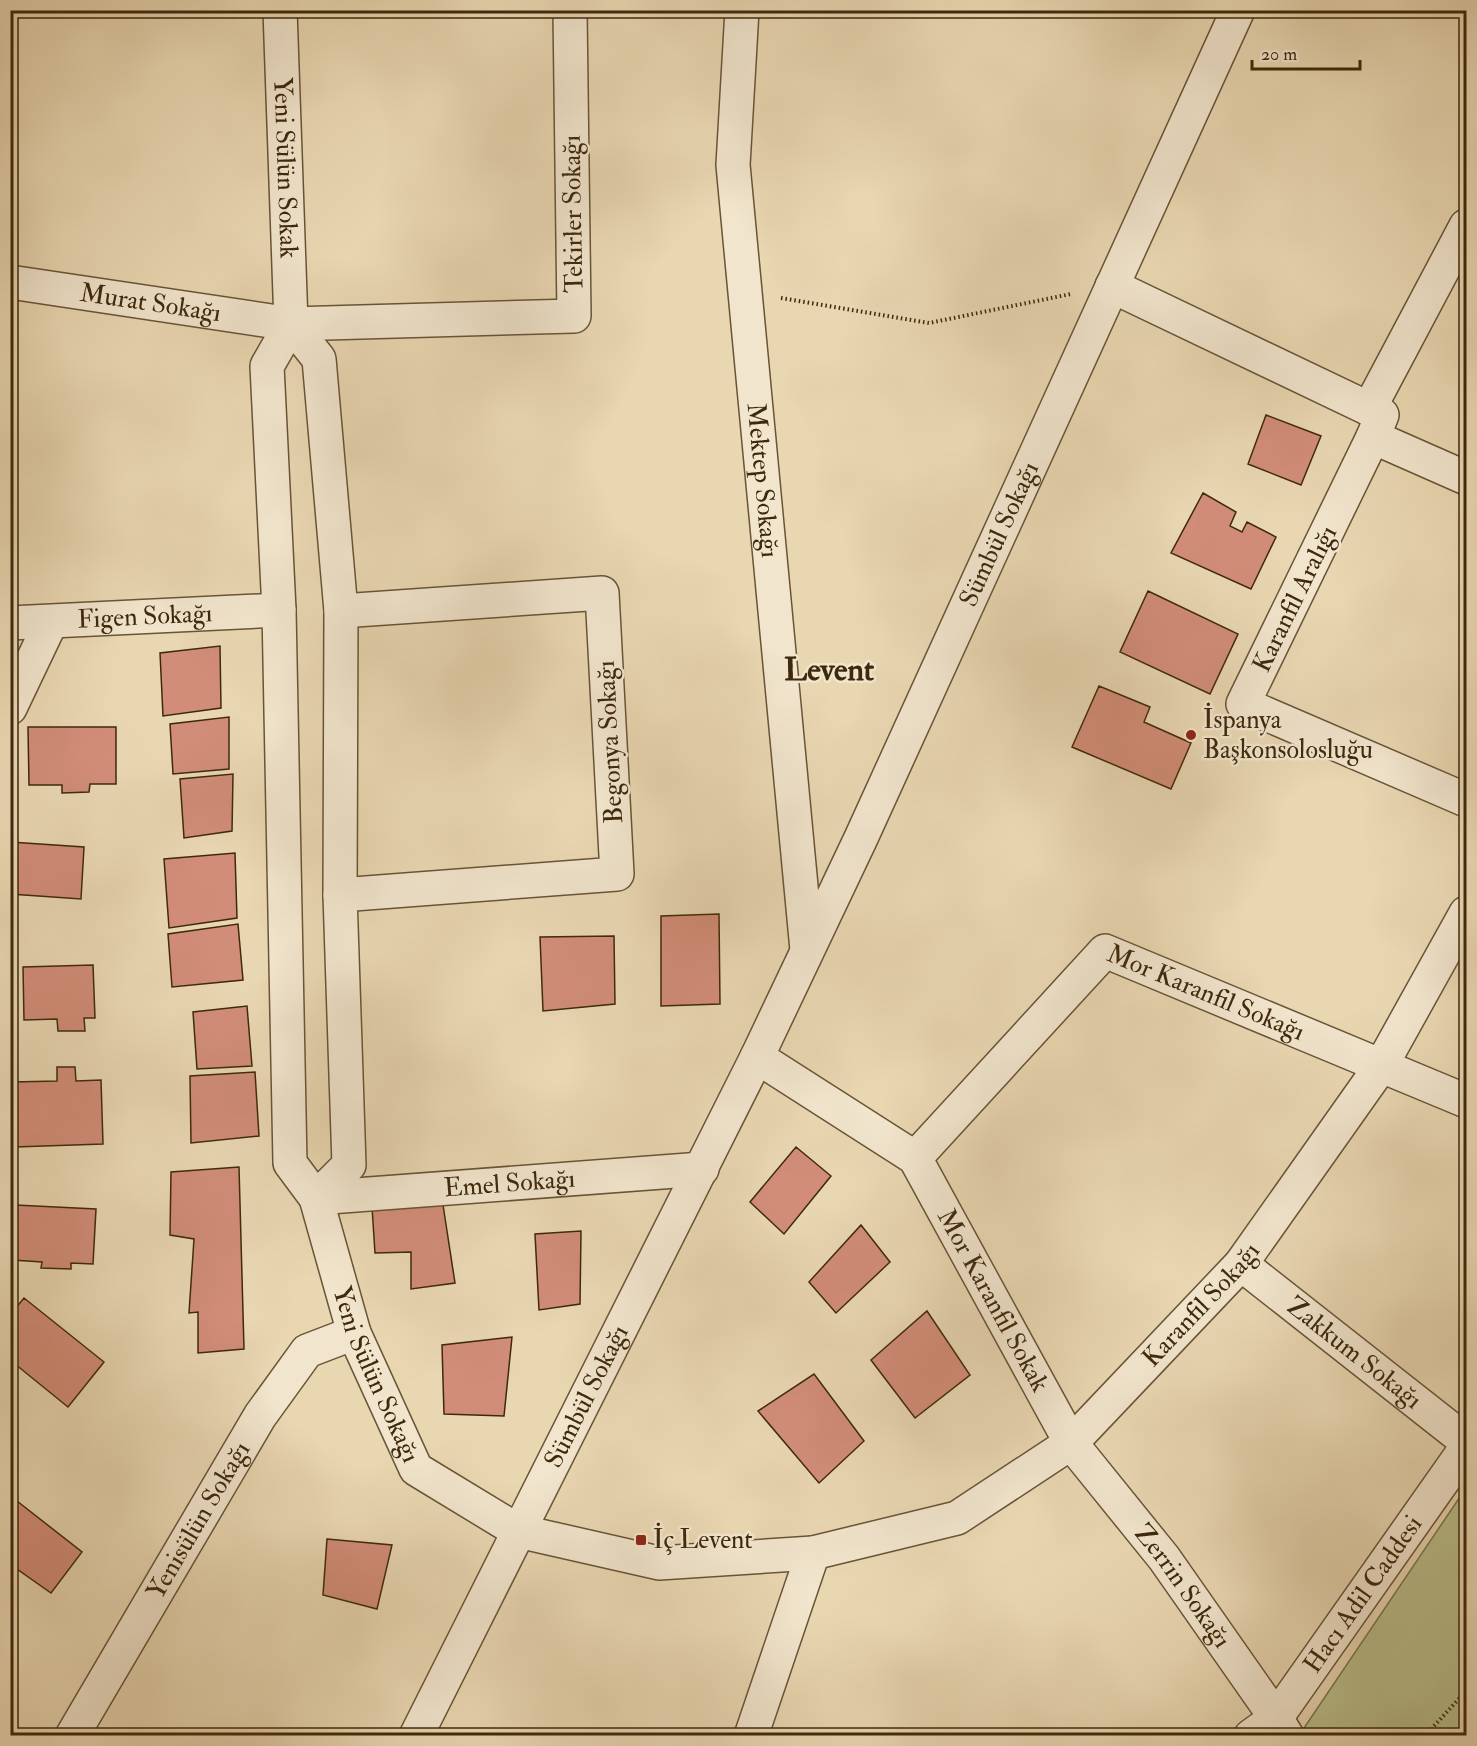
<svg xmlns="http://www.w3.org/2000/svg" width="1477" height="1746" viewBox="0 0 1477 1746" font-family="'IM FELL Double Pica',serif">
  <style>
    .green { fill: #b9be8a; stroke: #7c744c; stroke-width: 1.5 }
    .building { fill: #d28d78; stroke: #3e290d; stroke-width: 1.5 }
    .lines { fill: none; stroke-linecap: round; stroke-linejoin: round }
    .street-casing { stroke: #695436; stroke-width: 36 }
    .path { stroke: #3e290d; stroke-width: 4; stroke-dasharray: 1.5 3; stroke-linecap: butt }
    .street { stroke: #f1e5cd; stroke-width: 33 }
    .poi-dot { fill: #8f2418; stroke: #f1e5cd; stroke-width: 2 }
    .labels { text-anchor: middle; dominant-baseline: central; stroke-width: 5; stroke-linejoin: round; paint-order: stroke }
    .street-label { font-size: 26px; fill: #3e290d; stroke: #f1e5cd }
    .poi-label { font-size: 26px; fill: #3e290d; stroke: #f1e5cd; text-anchor: start }
    .district-label { font-size: 32px; font-weight: bold; fill: #3e290d; stroke: #f1e5cd }
  </style>
  <rect width="100%" height="100%" fill="#e9d7b2"/>
  <filter id="stains"><feTurbulence type="fractalNoise" baseFrequency=".00333" numOctaves="4"/><feColorMatrix values="0 0 0 0 .2 0 0 0 0 .09 0 0 0 0 .02 0 0 0 .5 -.17"/></filter>
  <radialGradient id="worn" r=".72"><stop offset=".6" stop-color="#630" stop-opacity="0"/><stop offset="1" stop-color="#630" stop-opacity=".3"/></radialGradient>
  <path class="green" d="M1466 1488V1735H1305L1302 1731Z"/>
  <path class="building" d="M1266 415 1321 436 1301 485 1248 464Z
    M1203 493 1236 512 1230 526 1242 532 1247 522 1276 537 1251 589 1171 553Z
    M1148 591 1238 634 1210 694 1120 652Z
    M220 646 221 708 163 716 160 653Z
    M1099 686 1150 707 1144 722 1191 743 1171 789 1072 747Z
    M229 717V769L173 774 170 724Z
    M28 727H116V784H90L89 792 62 793V785H29Z
    M233 774 232 831 184 838 180 779Z
    M10 842 84 847 81 899 10 894Z
    M235 853 237 918 169 928 164 859Z
    M719 914 720 1004 661 1006V916Z
    M238 924 243 980 172 987 168 934Z
    M614 936 615 1004 543 1011 540 937Z
    M93 965 95 1018H84L85 1031H58L57 1019 24 1020 23 967Z
    M247 1006 252 1066 197 1069 193 1012Z
    M57 1067H75L76 1081 101 1080 103 1144 15 1147 13 1082 57 1081Z
    M255 1072 259 1136 191 1143 190 1076Z
    M796 1147 831 1176 784 1234 750 1202Z
    M239 1167 244 1349 198 1353V1312L189 1313 194 1239 170 1235 171 1172Z
    M15 1205 96 1209 93 1264 71 1263V1269L41 1268 42 1262 12 1260Z
    M443 1205 455 1283 411 1289V1252L375 1253 372 1207Z
    M861 1225 890 1262 836 1313 809 1282Z
    M581 1231 580 1304 539 1310 535 1234Z
    M24 1298 104 1362 68 1407 10 1360V1315Z
    M927 1311 970 1375 915 1418 871 1360Z
    M512 1337 504 1416 444 1414 442 1345Z
    M814 1374 864 1441 819 1483 758 1411Z
    M17 1501 82 1552 51 1593 10 1564V1508Z
    M327 1539 392 1545 377 1609 323 1595Z"/>
  <g class="lines">
    <defs>
      <g id="street">
        <path id="s1" d="M280 10 291 324"/>
        <path id="s2" d="M742 10 733 165 807 950"/>
        <path id="s3" d="M10 282 291 324 574 316 570 11 568 10"/>
        <path d="M1112 286 1382 415 1373 437"/>
        <path id="s4" d="M291 324 267 366 279 610 290 1163 316 1198 354 1333 416 1469 518 1531 659 1563 813 1553 957 1518 1071 1443 1241 1264 1381 1066 1466 913"/>
        <path d="M291 324 319 359 341 611 340 895 349 1165 316 1198"/>
        <path d="M1369 409 1466 226"/>
        <path d="M1466 478 1373 437 1243 704 1466 800"/>
        <path id="s5" d="M10 623 279 610"/>
        <path d="M10 708 51 622"/>
        <path d="M340 895 617 874 602 593 341 611"/>
        <path id="s6" d="M757 1057 915 1158 1071 1443 1164 1558 1276 1718 1287 1736"/>
        <path id="s7" d="M915 1158 1105 951 1466 1101"/>
        <path id="s8" d="M316 1198 702 1169"/>
        <path id="s9" d="M1241 1264 1466 1441"/>
        <path id="s10" d="M72 1736 260 1416 307 1351 354 1333"/>
        <path id="s11" d="M416 1736 757 1057 861 838 1238 10"/>
        <path d="M751 1736 813 1553"/>
        <path id="s12" d="M1251 1736 1276 1718 1466 1448"/>
      </g>
    </defs>
    <use href="#street" class="street-casing"/>
    <path class="path" d="M781 298 929 323 1071 294
      M1425 1736 1466 1691"/>
    <use href="#street" class="street"/>
  </g>
  <g class="poi-dot">
    <circle cx="1191" cy="735" r="6"/>
    <rect x="635" y="1534" width="12" height="12" rx="3"/>
  </g>
  <g class="labels">
    <g class="street-label">
      <text stroke="none"><textPath href="#s1" startOffset="158">Yeni Sülün Sokak</textPath></text>
      <text transform="translate(573 214) rotate(-91)">Tekirler Sokağı</text>
      <text stroke="none"><textPath href="#s3" startOffset="142">Murat Sokağı</textPath></text>
      <text stroke="none"><textPath href="#s2" startOffset="472">Mektep Sokağı</textPath></text>
      <text stroke="none"><textPath href="#s11" startOffset="1336">Sümbül Sokağı</textPath></text>
      <text transform="translate(1295 599) rotate(-64)">Karanfil Aralığı</text>
      <text stroke="none"><textPath href="#s5" startOffset="135">Figen Sokağı</textPath></text>
      <text transform="translate(610 742) rotate(-93)">Begonya Sokağı</text>
      <text stroke="none"><textPath href="#s7" startOffset="390">Mor Karanfil Sokağı</textPath></text>
      <text stroke="none"><textPath href="#s8" startOffset="194">Emel Sokağı</textPath></text>
      <text stroke="none"><textPath href="#s6" startOffset="350">Mor Karanfil Sokak</textPath></text>
      <text stroke="none"><textPath href="#s4" startOffset="2072">Karanfil Sokağı</textPath></text>
      <text stroke="none"><textPath href="#s9" startOffset="144">Zakkum Sokağı</textPath></text>
      <text stroke="none"><textPath href="#s4" startOffset="1076">Yeni Sülün Sokağı</textPath></text>
      <text stroke="none"><textPath href="#s11" startOffset="380">Sümbül Sokağı</textPath></text>
      <text stroke="none"><textPath href="#s10" startOffset="250">Yenisülün Sokağı</textPath></text>
      <text stroke="none"><textPath href="#s6" startOffset="694">Zerrin Sokağı</textPath></text>
      <text stroke="none"><textPath href="#s12" startOffset="182">Hacı Adil Caddesi</textPath></text>
    </g>
    <g class="poi-label">
      <text x="1203" y="720">İspanya<tspan x="1203" dy="30">Başkonsolosluğu</tspan></text>
      <text x="653" y="1540">İç Levent</text>
    </g>
    <g class="district-label">
      <text x="829" y="670">Levent</text>
    </g>
  </g>
  <rect width="1477" height="1746" fill="none" stroke="#e9d7b2" stroke-width="36"/>
  <rect x="12" y="12" width="1453" height="1722" fill="none" stroke="#3e290d" stroke-width="3"/>
  <rect x="18" y="18" width="1441" height="1710" fill="none" stroke="#3e290d" stroke-width="1.5"/>
  <path d="M1252 60v9h108v-9" fill="none" stroke="#3e290d" stroke-width="3"/>
  <text x="1261" y="60" font-size="18" fill="#3e290d" stroke="#f1e5cd" stroke-width="4.5" paint-order="stroke">20 m</text>
  <rect width="100%" height="100%" filter="url(#stains)"/>
  <rect width="100%" height="100%" fill="url(#worn)"/>
</svg>
